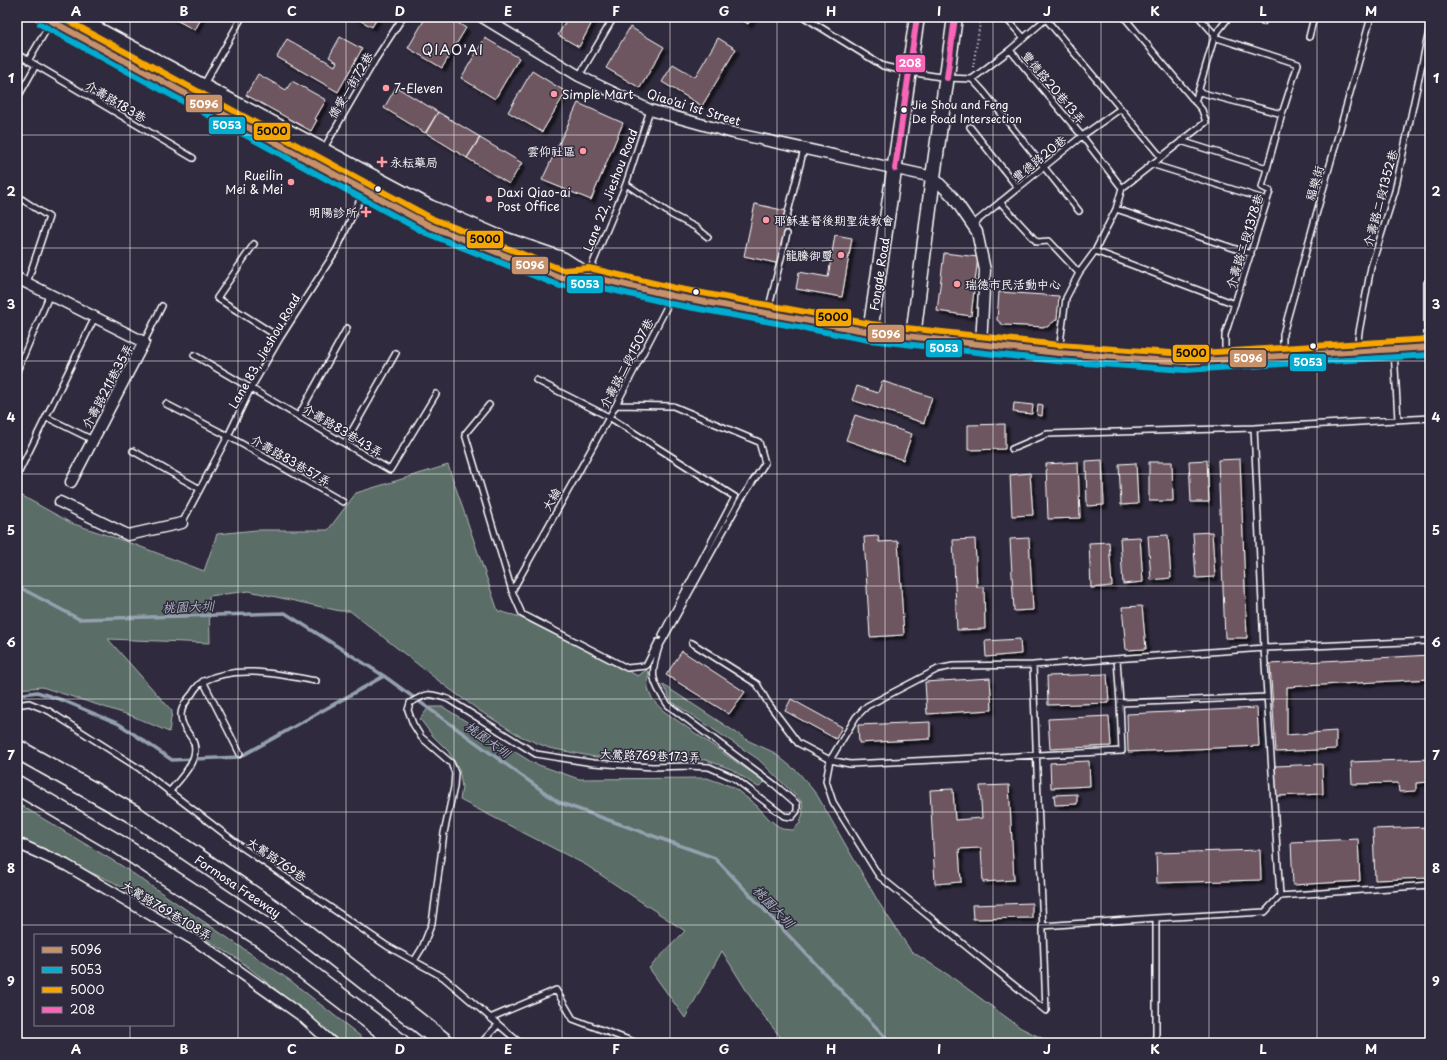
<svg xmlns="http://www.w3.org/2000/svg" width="1447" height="1060" viewBox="0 0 1447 1060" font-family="'Playpen Sans','LXGW WenKai TC',sans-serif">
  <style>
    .green { fill: #5a6d66; stroke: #acb6b2 }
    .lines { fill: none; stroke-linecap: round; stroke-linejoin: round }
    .stream { stroke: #95a1af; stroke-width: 3.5 }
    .building { fill: #6e5660; stroke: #fff; filter: url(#shadow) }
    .service-casing { stroke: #fff; stroke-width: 8 }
    .minor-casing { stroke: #fff; stroke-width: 13 }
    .secondary-casing { stroke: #fff; stroke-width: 17 }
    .primary-casing { stroke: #fff; stroke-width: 18 }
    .motorway-casing { stroke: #fff; stroke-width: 21 }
    .path { stroke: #fff; stroke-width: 2; stroke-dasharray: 1 3; stroke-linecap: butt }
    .service { stroke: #2f2a3d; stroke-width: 5 }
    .minor { stroke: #2f2a3d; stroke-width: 10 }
    .secondary { stroke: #2f2a3d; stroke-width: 14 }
    .primary { stroke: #2f2a3d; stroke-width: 15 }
    .motorway { stroke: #2f2a3d; stroke-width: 18 }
    .bus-1-casing { stroke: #2f2a3d; stroke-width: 9 }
    .bus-2-casing { stroke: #2f2a3d; stroke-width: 9 }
    .bus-3-casing { stroke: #2f2a3d; stroke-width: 9 }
    .bus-4-casing { stroke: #2f2a3d; stroke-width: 9 }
    .bus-1 { stroke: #c7916a; stroke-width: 6 }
    .bus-2 { stroke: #06acd0; stroke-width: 6 }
    .bus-3 { stroke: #f7a600; stroke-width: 6 }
    .bus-4 { stroke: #fa66b7; stroke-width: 6 }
    .grid { fill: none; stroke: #fff; stroke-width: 1; stroke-opacity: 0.55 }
    .poi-dot { fill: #ff9aa2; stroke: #2f2a3d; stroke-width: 1.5 }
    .bus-dot { fill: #fff; stroke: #2f2a3d; stroke-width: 1.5 }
    .labels { text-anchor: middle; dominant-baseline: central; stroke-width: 3; stroke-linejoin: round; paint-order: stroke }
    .bus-label { font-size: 11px; fill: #fff; stroke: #2f2a3d; text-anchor: start }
    .street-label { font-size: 12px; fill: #fff; stroke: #2f2a3d }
    .poi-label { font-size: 12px; fill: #fff; stroke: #2f2a3d; text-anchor: start }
    .water-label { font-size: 13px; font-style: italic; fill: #afb8c3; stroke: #2f2a3d }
    .quarter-label { font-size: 14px; letter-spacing: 1px; fill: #fff; stroke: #2f2a3d }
    .line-badge { stroke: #2f2a3d; stroke-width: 1.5 }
    .badge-label { font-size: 11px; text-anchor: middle; font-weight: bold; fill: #fff }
    .pale-badge-label { font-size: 11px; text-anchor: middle; font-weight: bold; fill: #111 }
    .neatline { fill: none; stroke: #fff; stroke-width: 1.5 }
    .grid-label { font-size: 13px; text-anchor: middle; font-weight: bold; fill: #fff }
  </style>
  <defs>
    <filter id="shadow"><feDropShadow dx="3.5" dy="3.5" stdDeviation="1" flood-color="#0009"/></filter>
  </defs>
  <rect width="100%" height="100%" fill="#2f2a3d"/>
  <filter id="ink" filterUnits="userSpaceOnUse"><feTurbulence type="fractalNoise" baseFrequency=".025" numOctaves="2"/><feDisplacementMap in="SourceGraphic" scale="8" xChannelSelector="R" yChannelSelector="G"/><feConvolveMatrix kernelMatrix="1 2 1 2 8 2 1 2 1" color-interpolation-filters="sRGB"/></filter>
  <g filter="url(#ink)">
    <path class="green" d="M448 465 498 611 517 616 638 676 646 670 649 673C645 691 651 700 665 712L765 782 758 787 731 769 706 760 595 757 549 748 520 736 480 711 444 685 350 611H340L249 591 209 596 210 643 108 639 172 711 169 732 132 716 42 687 17 689V493L71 523 136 545 204 571 217 534 256 530H328L356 493Z
      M662 684 749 741 773 752 799 773 817 795 879 903 911 951 953 978 1021 1028 1052 1043H785L756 1006 722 951 685 1018 649 968 685 931 586 865 460 800 462 787 459 769 448 751 432 735 420 719 429 707H443L533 763 579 779 707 778 733 787 756 805 770 820 782 829 793 830 800 823 803 813 802 802 758 759 672 702Z
      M17 803 122 866 291 981 369 1043H342L238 959 113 882 17 841Z"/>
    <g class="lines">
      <path class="stream" d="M17 586 79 619 285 613 384 676 558 802 715 858 891 1043
        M17 695 37 692 62 700 119 724 172 760 240 757 384 676"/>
    </g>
    <path class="building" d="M170 17H202L195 30Z
      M354 17H378L372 27Z
      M426 17H448L466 28 442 68 408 48Z
      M568 17H595L579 47 558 35Z
      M737 17H753L748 24Z
      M630 27 664 47 640 88 606 68Z
      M340 37 362 49 338 92 277 57 287 39 335 66 337 62 329 57Z
      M485 38 519 58 495 99 461 78Z
      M718 38 736 49 702 106 662 82 673 64 695 77Z
      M532 71 566 92 542 132 508 112Z
      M258 74 286 90 292 81 326 100 315 119 317 120 311 131 246 95Z
      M396 87 438 112 425 133 384 108Z
      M578 103 623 123 591 200 542 180Z
      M438 112 480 137 467 158 426 133Z
      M480 138 522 163 509 184 467 158Z
      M755 204 791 212 780 264 744 256Z
      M835 235 852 238 842 297 796 289 799 272 828 277Z
      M944 253 978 257 971 316 937 311Z
      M999 292 1059 296 1057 319 1047 327 1003 325 997 320Z
      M882 381 932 397 924 423 852 400 857 386 878 393Z
      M1014 403 1033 405 1032 414 1013 412Z
      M1038 404 1043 405 1042 416 1037 415Z
      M855 415 912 434 903 460 846 440Z
      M1005 424V449L968 450V425Z
      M1240 459 1247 638H1225L1218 460Z
      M1102 460 1104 505 1087 506 1086 461Z
      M1207 460 1209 502H1191L1189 461Z
      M1078 462 1080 518 1048 519 1046 464Z
      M1149 462H1172L1173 501H1149Z
      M1136 463 1138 504 1121 505 1119 464Z
      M1030 473 1033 515 1012 516 1010 475Z
      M1212 532 1215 577 1196 578 1193 533Z
      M1168 535 1171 578 1151 580 1148 536Z
      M878 536 879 542 898 541 904 635 870 637 864 537Z
      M1140 537 1143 582 1123 584 1120 538Z
      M1029 538 1033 610 1014 611 1010 539Z
      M975 539 977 587H984L985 629 957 630 953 540Z
      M1109 542 1112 586 1091 588 1089 543Z
      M1142 606 1146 649 1126 650 1122 607Z
      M1020 639 1021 654 986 657 985 641Z
      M682 651 745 692 729 714 666 675Z
      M1430 655V679L1287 687V735L1336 731V749L1276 752 1270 664Z
      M1107 674 1109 703 1048 705 1047 676Z
      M990 678 992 710 927 714 925 682Z
      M791 699 842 727 836 739 785 711Z
      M1257 708 1259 746 1128 752 1127 714Z
      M1109 716 1111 746 1050 749 1048 719Z
      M930 722V739L859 743 858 725Z
      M1430 759V782L1416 783V791L1399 792 1398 783 1352 784 1351 762Z
      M1089 761 1090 786 1051 788 1050 763Z
      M1322 764 1323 794 1276 796 1275 766Z
      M1009 785 1014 880 983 882 981 848 959 849 961 882 935 884 930 790 953 789 955 820 982 818 980 786Z
      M1077 794V804L1055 805 1054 795Z
      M1430 827V878L1375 880 1373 829Z
      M1358 839 1360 881 1293 885 1291 842Z
      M1260 850 1261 880 1157 883 1156 853Z
      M1032 903V918L973 919 972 905Z"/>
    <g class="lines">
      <defs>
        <path id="service" d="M804 17 883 66 909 72 947 78 972 79 1010 50 1048 17
          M1005 17 1024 38
          M1199 17 1215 35
          M1046 19 1161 157
          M1263 22 1265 17
          M1214 37 1298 64 1282 114 1262 187 1270 191 1225 335V359
          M1309 37 1314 17
          M1010 50 1082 136 1122 188
          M17 54 193 158
          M28 61 51 22
          M579 76 614 17
          M972 79 984 92 1079 211
          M203 86 242 17
          M1199 92 1282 114
          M17 99 36 65
          M1195 102 1215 35 1229 17
          M970 127 1018 188
          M1181 141 1267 168
          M323 150 375 60 403 17
          M1151 164 1267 200
          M626 184 672 215 695 227 708 237
          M1122 188 1206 122 1202 110 1124 17
          M17 196 49 217 27 283
          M1000 202 1037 242 1049 241 1079 273
          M1116 209 1251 254
          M787 216 804 149
          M972 225 1082 136 1120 109
          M254 244 217 298 280 338
          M1095 251 1235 304
          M588 275 626 184 650 110
          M768 311 787 234
          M144 342 162 306
          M1427 346V283L1430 279
          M1394 350 1398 420
          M1059 351 1066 298 1079 273 1095 251 1116 209 1122 188
          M1357 351 1359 332 1371 267 1395 191 1430 26
          M1283 354V334L1371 17
          M194 355 390 470 436 394
          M17 371 50 294
          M536 380 609 417 735 497 662 635
          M166 404 228 436 343 502
          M489 405 465 434 512 591 522 614 627 668 646 666 658 642
          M299 415 347 328
          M46 417 93 440
          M345 443 396 353
          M1012 449 1047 434 1254 428 1430 418
          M133 451 200 489
          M17 476 95 317
          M182 523 228 436 251 388 280 338 337 249 364 191
          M512 591 616 405 672 297
          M692 643 757 684 768 703 798 743 830 760 850 764 1122 751 1120 703 1117 659
          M1033 665 1046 1011 879 876 833 802 826 781 830 760 856 717 867 706 938 669 953 666 1033 665 1264 648 1430 641
          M203 681 240 754
          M1120 703 1267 697
          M17 705 29 703 49 711 140 769 243 848 387 946 443 977 520 1043
          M169 792C180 779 203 757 192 739 187 731 181 725 181 715 181 707 187 700 192 694 195 689 199 683 204 681 237 664 282 675 316 681
          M1280 896 1430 885
          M1156 918V1043
          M1042 926 1156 918 1265 912 1280 896 1264 648 1254 428
          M414 961 422 948 432 923 444 833 454 787 455 773 451 763 421 737 413 724 408 710 410 703C428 692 429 693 448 699L536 754 593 763 653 767 688 766 709 767 734 778 784 816 792 817 797 811V804L775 785 668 705C651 681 650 674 659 647L740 501 765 463 759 442 673 406 616 405
          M490 1018 556 990 573 1019 637 1043
          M481 1043 498 1025"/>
        <path id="minor" d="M482 17 579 76 650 110 733 133 933 177 953 197 977 232 985 270 981 345
          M17 278 144 342 71 482
          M60 502 128 535 182 523
          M17 843 66 865 199 943 302 1016 332 1043"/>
        <path id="secondary" d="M870 332 917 17
          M913 337 933 177 955 17"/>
        <path id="primary" d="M44 17 430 226 562 278 588 276
          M73 17 203 87 430 208 499 238 563 260 588 276 673 296 870 332 1058 353 1185 362 1430 347"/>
        <path id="motorway" d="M17 749 133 814 283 916 445 1043
          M17 785 118 844 268 942 400 1043"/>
      </defs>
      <use href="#service" class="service-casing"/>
      <use href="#minor" class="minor-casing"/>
      <use href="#secondary" class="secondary-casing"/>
      <use href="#primary" class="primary-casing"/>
      <use href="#motorway" class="motorway-casing"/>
      <path class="path" d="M973 67 981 17"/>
      <use href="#service" class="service"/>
      <use href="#minor" class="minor"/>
      <use href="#secondary" class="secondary"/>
      <use href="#primary" class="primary"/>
      <use href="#motorway" class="motorway"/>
      <defs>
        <path id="bus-1" d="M44 17 430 226 562 278 588 276 673 296 870 332 1058 353 1185 362 1430 347"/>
        <path id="bus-2" d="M40 24 426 233 560 286 587 284 672 304 869 340 1057 361 1185 370 1430 355"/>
        <path id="bus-3" d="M61 17 433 219 563 270 589 268 675 288 871 324 1059 345 1185 354 1430 339"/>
        <path id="bus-4" d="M947 78 955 17
          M895 169 917 17"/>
      </defs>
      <use href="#bus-1" class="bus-1-casing"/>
      <use href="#bus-2" class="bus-2-casing"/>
      <use href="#bus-3" class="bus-3-casing"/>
      <use href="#bus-4" class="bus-4-casing"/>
      <use href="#bus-1" class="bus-1"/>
      <use href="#bus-2" class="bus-2"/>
      <use href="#bus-3" class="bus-3"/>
      <use href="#bus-4" class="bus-4"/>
    </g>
  </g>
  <path class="grid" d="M130 17V935M238 17V1043M346 17V1043M454 17V1043M562 17V1043M670 17V1043M777 17V1043M885 17V1043M993 17V1043M1101 17V1043M1209 17V1043M1317 17V1043M17 135H1430M17 248H1430M17 361H1430M17 474H1430M17 586H1430M17 699H1430M17 812H1430M17 925H1430M130 1025V1043"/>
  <g class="poi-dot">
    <circle cx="386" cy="88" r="4"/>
    <circle cx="554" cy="94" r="4"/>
    <circle cx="583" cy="151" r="4"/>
    <path d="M380 156h4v4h4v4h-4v4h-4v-4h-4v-4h4z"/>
    <circle cx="291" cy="182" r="4"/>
    <circle cx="489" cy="199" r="4"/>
    <path d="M364 206h4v4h4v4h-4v4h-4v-4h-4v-4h4z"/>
    <circle cx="766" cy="220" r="4"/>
    <circle cx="841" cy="255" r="4"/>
    <circle cx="957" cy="284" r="4"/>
  </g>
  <g class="bus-dot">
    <circle cx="904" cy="110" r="3.5"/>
    <circle cx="378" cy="189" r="3.5"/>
    <circle cx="696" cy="292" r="3.5"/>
    <circle cx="1313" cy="346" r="3.5"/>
  </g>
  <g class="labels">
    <g class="bus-label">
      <text x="912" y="104">Jie Shou and Feng<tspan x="912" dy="14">De Road Intersection</tspan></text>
    </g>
    <g class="street-label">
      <text transform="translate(350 85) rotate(-59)">僑愛一街72巷</text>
      <text transform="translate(1054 87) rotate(50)">豐德路20巷13弄</text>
      <text transform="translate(116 101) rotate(31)">介壽路183巷</text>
      <text transform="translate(694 107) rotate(17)">Qiao'ai 1st Street</text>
      <text transform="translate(1039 158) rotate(-39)">豐德路20巷</text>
      <text transform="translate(1314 183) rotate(-74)">福樂街</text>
      <text transform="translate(610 190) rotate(-69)">Lane 22, Jieshou Road</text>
      <text transform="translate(1380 198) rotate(-75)">介壽路二段1352巷</text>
      <text transform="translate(1244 241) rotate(-73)">介壽路二段1378巷</text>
      <text transform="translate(879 274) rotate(-81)">Fongde Road</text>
      <text transform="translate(264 351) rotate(-60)">Lane 83, Jieshou Road</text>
      <text transform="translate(626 363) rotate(-62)">介壽路二段1507巷</text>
      <text transform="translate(107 386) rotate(-62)">介壽路211巷35弄</text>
      <text transform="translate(343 430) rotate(31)">介壽路83巷43弄</text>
      <text transform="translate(291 460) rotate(30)">介壽路83巷57弄</text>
      <text transform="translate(551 499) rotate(-61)">大綸</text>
      <text transform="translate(650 755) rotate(2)">大鶯路769巷173弄</text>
      <text transform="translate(277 859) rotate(34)">大鶯路769巷</text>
      <text transform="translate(238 886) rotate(34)">Formosa Freeway</text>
      <text transform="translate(167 910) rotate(31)">大鶯路769巷108弄</text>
    </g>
    <g class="poi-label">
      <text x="394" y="88">7-Eleven</text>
      <text x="562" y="94">Simple Mart</text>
      <text x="575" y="151" text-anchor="end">雲仰社區</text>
      <text x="390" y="162">永耘藥局</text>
      <text x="283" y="175" text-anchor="end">Rueilin<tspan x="283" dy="14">Mei &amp; Mei</tspan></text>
      <text x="497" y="192">Daxi Qiao-ai<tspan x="497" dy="14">Post Office</tspan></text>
      <text x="357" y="212" text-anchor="end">明陽診所</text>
      <text x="774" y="220">耶穌基督後期聖徒教會</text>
      <text x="833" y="255" text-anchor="end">龍騰御璽</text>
      <text x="965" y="284">瑞德市民活動中心</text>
    </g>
    <g class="water-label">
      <text transform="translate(188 606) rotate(-2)">桃園大圳</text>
      <text transform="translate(488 739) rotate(36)">桃園大圳</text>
      <text transform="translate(774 906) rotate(46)">桃園大圳</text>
    </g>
    <g class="quarter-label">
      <text x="453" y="49">QIAO'AI</text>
    </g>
  </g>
  <g class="line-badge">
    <rect x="895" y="54" width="31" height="19" rx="4" fill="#fa66b7"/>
    <rect x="185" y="94" width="38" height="19" rx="4" fill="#c7916a"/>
    <rect x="208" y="116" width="38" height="19" rx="4" fill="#06acd0"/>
    <rect x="253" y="122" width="38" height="19" rx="4" fill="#f7a600"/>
    <rect x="466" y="230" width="38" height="19" rx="4" fill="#f7a600"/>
    <rect x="511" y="256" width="38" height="19" rx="4" fill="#c7916a"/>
    <rect x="566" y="275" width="38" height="19" rx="4" fill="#06acd0"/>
    <rect x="815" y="308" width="37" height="19" rx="4" fill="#f7a600"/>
    <rect x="867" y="324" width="38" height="19" rx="4" fill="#c7916a"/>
    <rect x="925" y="339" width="38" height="19" rx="4" fill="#06acd0"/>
    <rect x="1172" y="344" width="38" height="19" rx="4" fill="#f7a600"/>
    <rect x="1229" y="349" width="38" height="19" rx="4" fill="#c7916a"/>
    <rect x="1289" y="353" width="38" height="19" rx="4" fill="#06acd0"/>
  </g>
  <g class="badge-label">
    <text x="910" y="67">208</text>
    <text x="204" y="108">5096</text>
    <text x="227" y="129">5053</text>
    <text x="530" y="269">5096</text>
    <text x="585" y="288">5053</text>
    <text x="886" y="338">5096</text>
    <text x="944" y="352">5053</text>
    <text x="1248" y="362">5096</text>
    <text x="1308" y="366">5053</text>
  </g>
  <g class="pale-badge-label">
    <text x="272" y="135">5000</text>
    <text x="485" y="243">5000</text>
    <text x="833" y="321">5000</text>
    <text x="1191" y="357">5000</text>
  </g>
  <rect width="1447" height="1060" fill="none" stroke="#2f2a3d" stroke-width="44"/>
  <rect x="34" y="934" width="140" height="92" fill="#2f2a3d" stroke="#827f8b"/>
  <rect x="42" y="947" width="20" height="6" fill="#c7916a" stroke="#827f8b"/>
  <text x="70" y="954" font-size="12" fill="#ffffff">5096</text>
  <rect x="42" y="967" width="20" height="6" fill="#06acd0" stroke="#827f8b"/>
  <text x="70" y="974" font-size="12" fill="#ffffff">5053</text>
  <rect x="42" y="987" width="20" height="6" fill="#f7a600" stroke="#827f8b"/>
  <text x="70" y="994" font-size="12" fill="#ffffff">5000</text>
  <rect x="42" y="1007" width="20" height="6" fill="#fa66b7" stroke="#827f8b"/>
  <text x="70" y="1014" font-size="12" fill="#ffffff">208</text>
  <rect x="22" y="22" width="1403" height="1016" class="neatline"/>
  <g class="grid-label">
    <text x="76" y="16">A</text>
    <text x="184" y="16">B</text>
    <text x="292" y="16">C</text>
    <text x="400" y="16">D</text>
    <text x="508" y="16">E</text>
    <text x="616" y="16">F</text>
    <text x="724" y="16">G</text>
    <text x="831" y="16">H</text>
    <text x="939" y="16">I</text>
    <text x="1047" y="16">J</text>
    <text x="1155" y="16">K</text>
    <text x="1263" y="16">L</text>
    <text x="1371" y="16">M</text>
    <text x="11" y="83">1</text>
    <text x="1436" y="83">1</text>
    <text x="11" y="196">2</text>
    <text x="1436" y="196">2</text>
    <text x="11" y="309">3</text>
    <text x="1436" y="309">3</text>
    <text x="11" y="422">4</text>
    <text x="1436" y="422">4</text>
    <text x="11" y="535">5</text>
    <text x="1436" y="535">5</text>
    <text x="11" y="647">6</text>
    <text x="1436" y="647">6</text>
    <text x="11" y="760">7</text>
    <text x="1436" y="760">7</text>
    <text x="11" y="873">8</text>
    <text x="1436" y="873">8</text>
    <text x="11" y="986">9</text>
    <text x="1436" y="986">9</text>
    <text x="76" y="1054">A</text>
    <text x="184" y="1054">B</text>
    <text x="292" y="1054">C</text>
    <text x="400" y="1054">D</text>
    <text x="508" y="1054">E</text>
    <text x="616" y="1054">F</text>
    <text x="724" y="1054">G</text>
    <text x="831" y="1054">H</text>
    <text x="939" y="1054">I</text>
    <text x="1047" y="1054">J</text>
    <text x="1155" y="1054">K</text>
    <text x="1263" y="1054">L</text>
    <text x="1371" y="1054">M</text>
  </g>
</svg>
